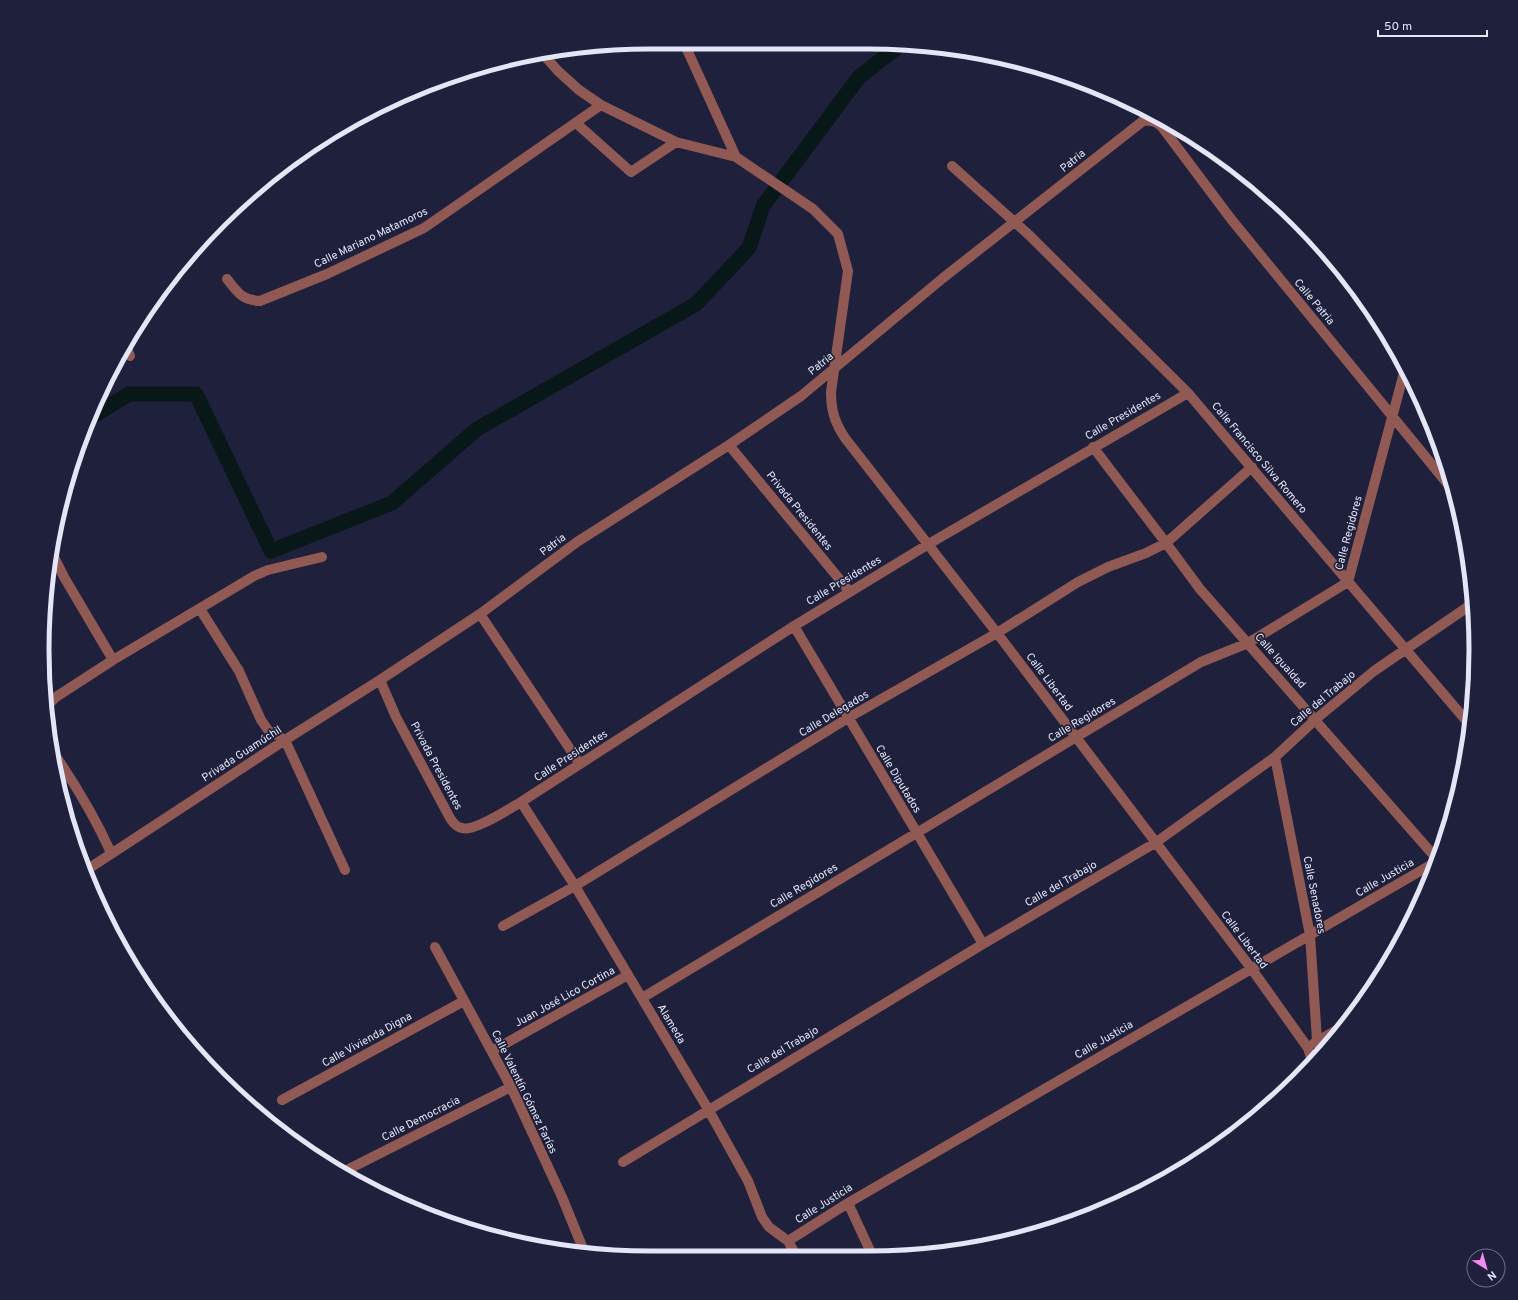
<svg xmlns="http://www.w3.org/2000/svg" width="1518" height="1300" viewBox="0 0 1518 1300" font-family="Overpass,sans-serif">
  <style>
    .lines { fill: none; stroke-linecap: round; stroke-linejoin: round }
    .canal { stroke: #081718; stroke-width: 15 }
    .minor { stroke: #915953; stroke-width: 10 }
    .labels { text-anchor: middle; dominant-baseline: central; stroke-width: 3.5; stroke-linejoin: round; paint-order: stroke }
    .street-label { font-size: 11px; fill: #e4e6f8; stroke: #1f203b }
    .rim { fill: none; stroke: #e4e6f8; stroke-width: 5 }
  </style>
  <rect width="100%" height="100%" fill="#1f203b"/>
  <g class="lines">
    <path class="canal" d="M88 419 129 394H196L271 551 392 503 477 429 696 304 749 248 763 206 859 77 899 46"/>
    <path class="minor" d="M684 43 736 157 813 209 838 234 848 271 831 392C831 411 835 423 845 438L997 633 1251 968 1308 1048 1312 1061
      M542 53 558 71 579 90 601 105 676 142 736 157
      M576 123 631 172 676 142
      M952 166 1029 235 1188 393 1469 724
      M227 279C237 292 242 300 260 301L327 274 424 228 601 105
      M126 346 130 356
      M729 445 850 592
      M1093 447 1166 543 1252 467
      M51 551 64 577 113 660
      M200 609 239 671 261 720 268 730 285 740 345 870
      M480 614 580 764
      M794 626 983 944
      M380 680 480 614 577 542 729 445 801 396 943 278 1143 121C1152 120 1156 121 1162 127L1231 219 1451 488
      M46 707 56 697 113 660 254 576 268 570 322 557
      M53 752C75 784 95 817 111 853
      M1275 757 1310 935 1317 1040
      M521 802 575 886 708 1109 748 1181 762 1217 769 1227 788 1241 797 1257
      M85 871 285 740 380 680 396 717 450 818C453 823 456 827 462 828 474 832 509 809 521 802L794 626 927 545 1188 393
      M503 926 575 886 848 718 997 633 1078 582 1108 567 1146 553 1166 543 1200 589 1436 858
      M435 947 511 1087 562 1197 584 1251
      M642 998 1201 662 1248 643 1348 582 1405 369
      M1314 1043 1347 1024
      M492 1051 628 975
      M282 1100 464 1001
      M623 1162 983 944 1155 843 1275 757 1316 719 1374 671 1472 604
      M343 1172 511 1087
      M848 1203 873 1257
      M788 1241 848 1203 1434 863"/>
  </g>
  <g class="labels">
    <g class="street-label">
      <text transform="translate(1073 161) rotate(-39)">Patria</text>
      <text transform="translate(371 238) rotate(-26)">Calle Mariano Matamoros</text>
      <text transform="translate(1314 302) rotate(50)">Calle Patria</text>
      <text transform="translate(821 364) rotate(-39)">Patria</text>
      <text transform="translate(1123 416) rotate(-30)">Calle Presidentes</text>
      <text transform="translate(1259 458) rotate(50)">Calle Francisco Silva Romero</text>
      <text transform="translate(799 511) rotate(51)">Privada Presidentes</text>
      <text transform="translate(1349 533) rotate(-75)">Calle Regidores</text>
      <text transform="translate(553 545) rotate(-37)">Patria</text>
      <text transform="translate(844 581) rotate(-31)">Calle Presidentes</text>
      <text transform="translate(1280 661) rotate(48)">Calle Igualdad</text>
      <text transform="translate(1049 682) rotate(53)">Calle Libertad</text>
      <text transform="translate(1323 699) rotate(-40)">Calle del Trabajo</text>
      <text transform="translate(834 714) rotate(-31)">Calle Delegados</text>
      <text transform="translate(1082 720) rotate(-31)">Calle Regidores</text>
      <text transform="translate(242 754) rotate(-33)">Privada Guamúchil</text>
      <text transform="translate(571 756) rotate(-33)">Calle Presidentes</text>
      <text transform="translate(436 766) rotate(62)">Privada Presidentes</text>
      <text transform="translate(898 779) rotate(59)">Calle Diputados</text>
      <text transform="translate(1385 878) rotate(-30)">Calle Justicia</text>
      <text transform="translate(1061 884) rotate(-30)">Calle del Trabajo</text>
      <text transform="translate(804 886) rotate(-31)">Calle Regidores</text>
      <text transform="translate(1314 895) rotate(79)">Calle Senadores</text>
      <text transform="translate(1244 940) rotate(53)">Calle Libertad</text>
      <text transform="translate(565 997) rotate(-29)">Juan José Lico Cortina</text>
      <text transform="translate(671 1024) rotate(59)">Alameda</text>
      <text transform="translate(367 1040) rotate(-29)">Calle Vivienda Digna</text>
      <text transform="translate(1104 1040) rotate(-30)">Calle Justicia</text>
      <text transform="translate(783 1050) rotate(-31)">Calle del Trabajo</text>
      <text transform="translate(524 1092) rotate(64)">Calle Valentín Gómez Farías</text>
      <text transform="translate(421 1119) rotate(-27)">Calle Democracia</text>
      <text transform="translate(824 1204) rotate(-32)">Calle Justicia</text>
    </g>
  </g>
  <path d="M0 0H1518V1300H0ZM650 49H868A601 601 0 0 1 1469 650V650A601 601 0 0 1 868 1251H650A601 601 0 0 1 49 650V650A601 601 0 0 1 650 49Z" fill="#1f203b" fill-rule="evenodd"/>
  <path class="rim" d="M650 49H868A601 601 0 0 1 1469 650V650A601 601 0 0 1 868 1251H650A601 601 0 0 1 49 650V650A601 601 0 0 1 650 49Z"/>
  <g transform="translate(1486 1268) rotate(143)"><circle r="19" fill="#1f203b" stroke="#6e6f87"/>
  <path d="M0-3L7 15L0 10L-7 15Z" fill="#f389f1"/>
  <text y="-6" font-size="11" font-weight="bold" text-anchor="middle" fill="#e4e6f8">N</text>
  </g>
  <path d="M1378 30v6h109v-6" fill="none" stroke="#e4e6f8" stroke-width="2"/>
  <text x="1384" y="30" font-size="12" fill="#e4e6f8" stroke="#1f203b" stroke-width="3" paint-order="stroke">50 m</text>
</svg>
